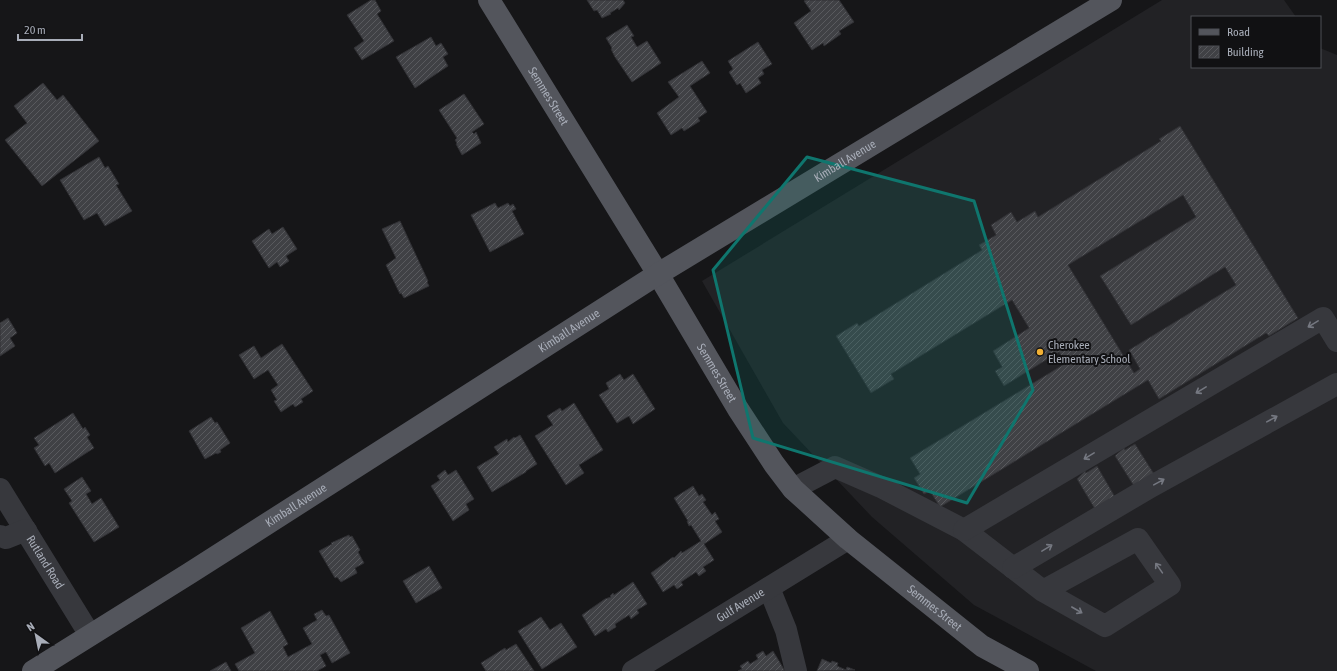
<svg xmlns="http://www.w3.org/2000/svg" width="1337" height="671" viewBox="0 0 1337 671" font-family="'Asap Condensed',sans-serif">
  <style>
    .built { fill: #222225 }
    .building { fill: url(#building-hatch); stroke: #303034; fill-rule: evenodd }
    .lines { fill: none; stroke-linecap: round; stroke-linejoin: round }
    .minor { stroke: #37383d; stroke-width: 22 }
    .major { stroke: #53555c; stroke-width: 22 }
    .oneway { stroke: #757881 }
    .marked { fill: #0f766e; fill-opacity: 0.2; stroke: #0f766e; stroke-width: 3; stroke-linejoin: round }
    .poi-dot { fill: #f2b134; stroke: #111113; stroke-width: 1.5 }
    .labels { text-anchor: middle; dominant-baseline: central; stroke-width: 4; stroke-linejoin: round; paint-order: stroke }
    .street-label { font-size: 12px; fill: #a8adb8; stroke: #111113 }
    .poi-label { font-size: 12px; fill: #a8adb8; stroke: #111113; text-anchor: start }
  </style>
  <defs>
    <pattern id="building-hatch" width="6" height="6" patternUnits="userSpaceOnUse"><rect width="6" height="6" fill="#404145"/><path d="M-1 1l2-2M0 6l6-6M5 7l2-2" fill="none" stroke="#595a5e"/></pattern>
  </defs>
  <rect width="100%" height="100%" fill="#161618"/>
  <path class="built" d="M1162 0H1284L1296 17H1192V67H1320V48L1337 55V671H1096L974 605 872 517 783 423 702 281Z"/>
  <path class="building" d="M371 0H375L381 11 377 14 394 41 362 60 354 48 364 41 347 15Z
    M587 0H623L625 3 619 10 618 8 610 13 611 14 602 18 597 10 594 11Z
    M806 0H839L854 22 839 31 841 34 824 46 823 43 812 50 794 23 811 11 804 1Z
    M627 25 634 36 631 37 637 47 647 41 661 63 632 82 615 57 611 49 612 48 606 38Z
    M431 37 436 46 441 43 448 54 443 57 448 66 415 88 396 57Z
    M758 42 772 64 762 70 764 74 758 78 761 83 746 93 740 83 737 85 729 72 733 69 728 61Z
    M702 61 710 73 690 86 707 112 698 118 700 121 684 131 682 128 671 135 657 113 679 97 668 82Z
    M43 83 57 100 63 95 99 141 42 186 5 140 27 123 14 106Z
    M464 94 484 124 472 132 474 134 476 132 481 143 462 155 456 144 457 143 455 140 457 138 439 110Z
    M1180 126 1298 318 1269 336 1266 333 1159 399 1148 380 940 507 930 491 924 494 914 478 920 474 910 458 1066 363 1059 352 1004 386 995 371 1002 367 993 351 1029 328 1012 300 891 374 894 379 871 393 836 336 857 323 859 326 982 250 979 245 996 235 991 225 1011 212 1017 222 1035 211 1038 217 1161 141 1159 139ZM1183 195 1196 217 1100 276 1104 282 1131 325 1225 267 1236 285 1129 350 1140 369 1134 373 1068 265Z
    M99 157 105 168 108 166 119 184 116 185 132 211 105 226 97 213 84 220 60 180Z
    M495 203 498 208 508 203 510 206 513 204 516 209 512 211 524 234 490 252 471 215Z
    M400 221 428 281 427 282 429 286 404 298 401 293 400 294 386 265 396 258 382 229Z
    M283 227 297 249 286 256 289 261 280 267 277 262 269 268 252 241 269 229 272 234Z
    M8 318 17 333 10 338 15 346 0 356V323Z
    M282 344 313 391 301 399 303 402 295 407 293 404 281 412 274 401 277 400 271 390 278 385 268 370 254 379 239 355 254 346 261 358Z
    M620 374 624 380 633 374 655 409 633 424 629 416 617 423 599 395 609 389 606 383Z
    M574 403 603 450 579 465 584 473 566 485 535 436 553 425 547 416 560 408 562 411Z
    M73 413 83 429 85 427 90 435 87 437 94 448 55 473 49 463 45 466 34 448 39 445 34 438Z
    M211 417 215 423 217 422 230 443 220 450 221 452 217 454 216 453 205 459 189 431Z
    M520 435 537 464 526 471V472L492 492 477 467 499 454 494 447 507 439 508 442 514 437 515 438Z
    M1135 444 1154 474 1134 486 1115 456 1124 448 1125 450Z
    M1097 466 1115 497 1095 509 1077 479 1085 471 1086 473Z
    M445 470 448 475 456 470 474 499 466 504 469 510 453 521 431 486 440 480 437 476Z
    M82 477 91 491 86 494 92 504 101 498 119 527 94 542 69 503 72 501 64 489Z
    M693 486 699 496 702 494 706 500 703 502 712 515 715 512 719 519 715 521 722 532 704 544 714 560 703 567 706 571 699 576 696 572 681 582 683 585 677 589 674 585 663 592 651 573 673 557 674 558 681 551 682 553 701 541 691 525 689 526 687 521H688L674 498Z
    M349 535 350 537 352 536 360 550 358 552 364 563 355 568 357 573 341 582 337 577 335 578 319 551 332 544 331 543Z
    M429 566 442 588 416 603 403 581Z
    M633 582 647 604 637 610 639 613 631 619 629 615 615 624 616 627 608 632 606 629 595 636 582 615 605 599 611 597 610 596 613 593 614 595Z
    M322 610 326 616 329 615 350 653 332 663 326 652 320 655 326 666 317 671H239L235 664 255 653 241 628 270 611 288 644 283 647 288 657 312 644 303 628 317 620 314 614Z
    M541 617 550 630 561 623 577 647 542 669 518 631Z
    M516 644 534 671H486L481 663 505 648 506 650Z
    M763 651 766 656 773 651 785 671H738L742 669 740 666 748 661 750 664 758 659 756 655Z
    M822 659 831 663 832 661 838 663 837 666 846 670 847 667 855 670 817 671Z
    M226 662 231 671H210Z"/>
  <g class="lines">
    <g class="minor">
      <path id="s1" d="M0 489 90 635"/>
      <path d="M793 489 835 467 883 488 964 530 1043 591 1105 626 1170 585 1138 539 1043 591"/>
      <path d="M964 530 1323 318 1337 341"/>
      <path d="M0 536 6 538 26 530"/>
      <path d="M1013 568 1152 486 1337 384"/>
      <path d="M769 588 786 630 796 671"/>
      <path id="s2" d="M633 671 848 539"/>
    </g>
    <g class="major">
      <path id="s3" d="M489 0 658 274 738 409 774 464 793 489 848 539 982 646 1028 671"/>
      <path id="s4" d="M33 671 190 573 658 274 1111 0"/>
    </g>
  </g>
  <defs><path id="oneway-shaft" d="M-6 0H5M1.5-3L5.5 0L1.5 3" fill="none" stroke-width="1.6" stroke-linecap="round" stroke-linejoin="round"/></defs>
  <g class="oneway">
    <use href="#oneway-shaft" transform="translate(1313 324) rotate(149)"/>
    <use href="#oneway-shaft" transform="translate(1201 390) rotate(149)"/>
    <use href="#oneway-shaft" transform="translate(1272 419) rotate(-29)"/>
    <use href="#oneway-shaft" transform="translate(1089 456) rotate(149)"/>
    <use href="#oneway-shaft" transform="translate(1159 482) rotate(-29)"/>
    <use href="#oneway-shaft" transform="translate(1047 548) rotate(-31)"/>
    <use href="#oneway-shaft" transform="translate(1159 568) rotate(-125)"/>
    <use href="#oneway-shaft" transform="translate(1077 610) rotate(30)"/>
  </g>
  <path class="marked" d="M807 157 974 201 1033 390 967 503 753 438 713 270Z"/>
  <circle class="poi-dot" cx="1040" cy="352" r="4"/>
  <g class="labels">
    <g class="street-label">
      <text stroke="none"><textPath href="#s3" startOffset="113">Semmes Street</textPath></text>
      <text stroke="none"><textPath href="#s4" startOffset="959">Kimball Avenue</textPath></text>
      <text stroke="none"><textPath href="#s4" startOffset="635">Kimball Avenue</textPath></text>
      <text stroke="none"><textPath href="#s3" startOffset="437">Semmes Street</textPath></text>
      <text stroke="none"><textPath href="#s4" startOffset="311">Kimball Avenue</textPath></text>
      <text stroke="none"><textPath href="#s1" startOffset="86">Rutland Road</textPath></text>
      <text stroke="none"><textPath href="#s2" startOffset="126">Gulf Avenue</textPath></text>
      <text stroke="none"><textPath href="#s3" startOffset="761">Semmes Street</textPath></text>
    </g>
    <g class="poi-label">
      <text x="1048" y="345">Cherokee<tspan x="1048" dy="14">Elementary School</tspan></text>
    </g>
  </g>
  <rect x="1191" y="16" width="130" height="52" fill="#111113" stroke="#4d4f55"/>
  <rect x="1199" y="29" width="20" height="6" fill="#53555c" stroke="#4d4f55"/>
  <text x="1227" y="36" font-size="12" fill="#a8adb8">Road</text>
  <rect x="1199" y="46" width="20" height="12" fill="url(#building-hatch)" stroke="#4d4f55"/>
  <text x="1227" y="56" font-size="12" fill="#a8adb8">Building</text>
  <g transform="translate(36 635) rotate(327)" stroke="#111113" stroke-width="3" paint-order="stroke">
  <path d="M0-3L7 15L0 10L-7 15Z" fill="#a8adb8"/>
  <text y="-6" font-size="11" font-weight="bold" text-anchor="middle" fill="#a8adb8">N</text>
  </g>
  <path d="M18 34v6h64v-6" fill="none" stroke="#a8adb8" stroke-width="2"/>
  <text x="24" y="34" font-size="12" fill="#a8adb8" stroke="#111113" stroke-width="3" paint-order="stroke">20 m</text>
</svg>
